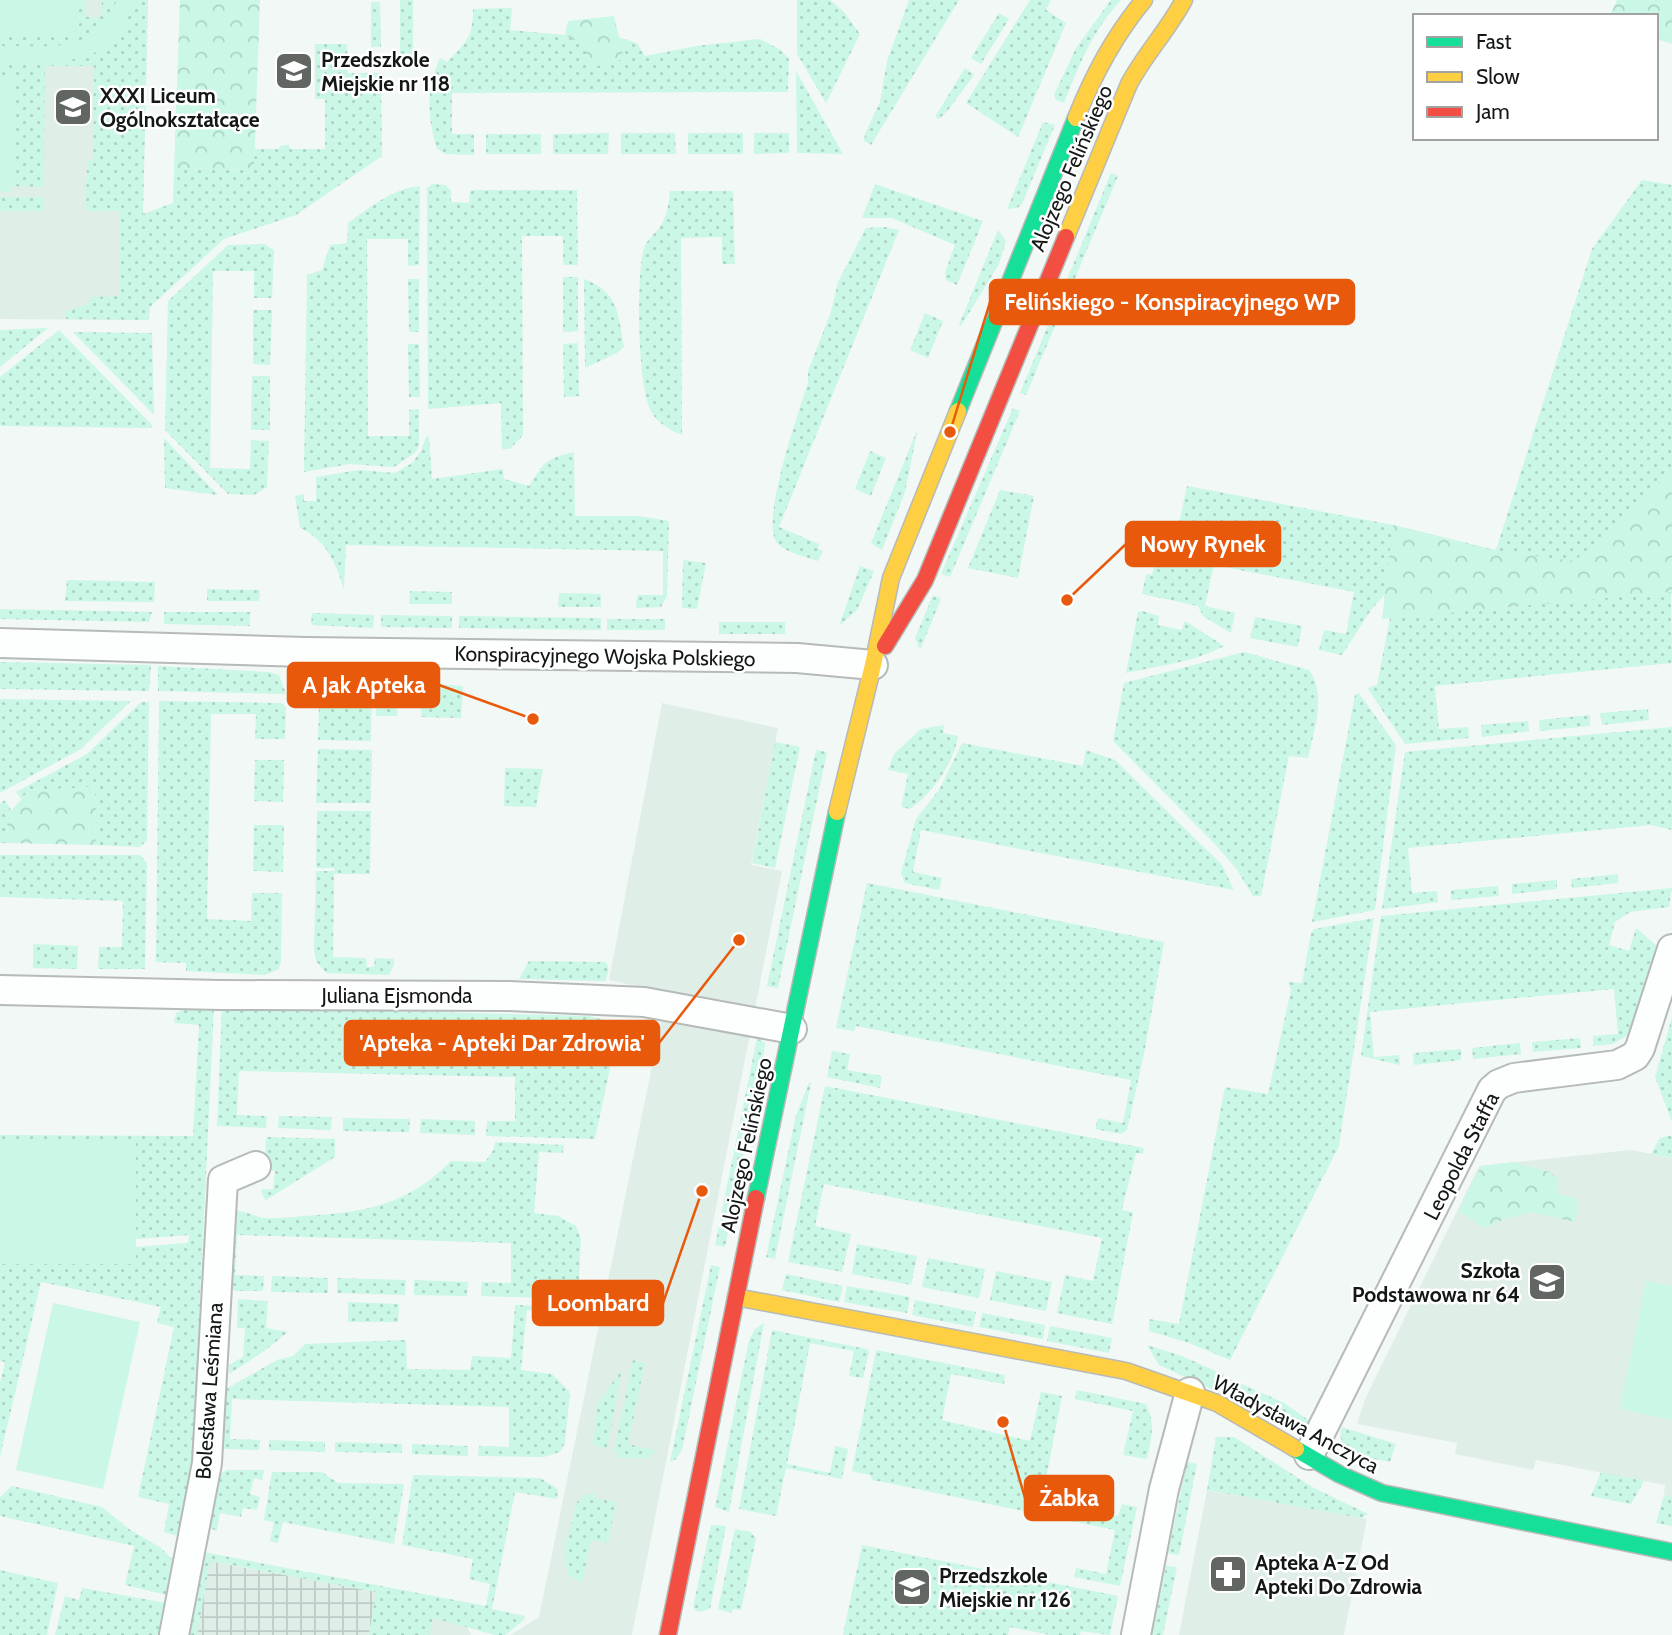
<svg xmlns="http://www.w3.org/2000/svg" width="1672" height="1635" viewBox="0 0 1672 1635" font-family="Cabin,sans-serif">
  <style>
    .built { fill: #e0eee8 }
    .industrial { fill: url(#industrial-grid) }
    .grass { fill: url(#grass-dots) }
    .park { fill: url(#park-crowns) }
    .garden { fill: #caf7e6 }
    .lines { fill: none; stroke-linecap: round; stroke-linejoin: round }
    .street-casing { stroke: #b6bab8; stroke-width: 32 }
    .fast-casing { stroke: #b6bab8; stroke-width: 19 }
    .slow-casing { stroke: #b6bab8; stroke-width: 19 }
    .jam-casing { stroke: #b6bab8; stroke-width: 19 }
    .street { stroke: #fdfefe; stroke-width: 28 }
    .fast { stroke: #16e098; stroke-width: 16 }
    .slow { stroke: #ffcf43; stroke-width: 16 }
    .jam { stroke: #f24e42; stroke-width: 16 }
    .labels { text-anchor: middle; dominant-baseline: central; stroke-width: 5; stroke-linejoin: round; paint-order: stroke }
    .poi-label { font-size: 21px; font-weight: bold; fill: #131715; stroke: #fff; text-anchor: start }
    .street-label { font-size: 21px; fill: #131715; stroke: #fff }
    .leader { fill: none; stroke: #e8590c; stroke-width: 2.5 }
    .callout-dot { fill: #e8590c; stroke: #fff; stroke-width: 2.5 }
    .callout { fill: #e8590c; stroke: #e8590c; stroke-width: 2.5 }
    .callout-label { font-size: 23px; text-anchor: middle; font-weight: bold; fill: #fff }
  </style>
  <defs>
    <pattern id="industrial-grid" width="8" height="8" patternUnits="userSpaceOnUse" patternTransform="scale(1.75)"><rect width="8" height="8" fill="#e0eee8"/><path d="M0 4h8M4 0v8" fill="none" stroke="#bfcbc6"/></pattern>
    <pattern id="grass-dots" width="8" height="8" patternUnits="userSpaceOnUse" patternTransform="scale(1.75)"><rect width="8" height="8" fill="#caf7e6"/><path d="M2 2h.1M6 6h.1" fill="none" stroke="#add3c4" stroke-width="1.8" stroke-linecap="round"/></pattern>
    <pattern id="park-crowns" width="20" height="18" patternUnits="userSpaceOnUse" patternTransform="scale(1.75)"><rect width="20" height="18" fill="#caf7e6"/><path d="M2 6a3 3 0 1 1 6 0M12 15a3 3 0 1 1 6 0" fill="none" stroke="#add3c4"/></pattern>
  </defs>
  <rect width="100%" height="100%" fill="#f2f8f5"/>
  <path class="built" d="M0 0H148L140 320 0 319Z
    M662 703 778 728 751 865 782 871 632 1635H510L539 1617 667 993 609 980Z
    M1631 1150 1672 1158V1497L1664 1495 1665 1485 1536 1460 1533 1470 1455 1454 1457 1443 1357 1424 1365 1399 1479 1166Z
    M1207 1490 1367 1519 1344 1635H1179Z
    M433 1612 464 1619 471 1635H428Z"/>
  <path class="industrial" d="M209 1561 377 1592 369 1635H197Z"/>
  <path class="grass" d="M75 0H85V17H101L102 0H117C95 56 49 46 0 46V36H74Z
    M133 0H148L143 214 173 203 174 168 253 170 255 149H279L280 146 289 145 290 149H325V99H315V44H347L348 73H381L382 156 296 215 224 239 150 307 149 320 66 319V311L89 304V297L120 296 119 211H86L87 161 93 160 94 66H45L44 187 12 186 13 77 0 76V62H62L133 4Z
    M400 0H413V64H400Z
    M797 0H830L844 12 860 34 826 103 797 54Z
    M909 0H959L871 145 864 141 865 134 880 102 887 61Z
    M1030 0H1051L1046 10 1066 23 1018 137 966 103Z
    M1111 0H1121C1093 30 1079 65 1064 103L1056 100 1054 95 1076 48Z
    M371 2H380L381 47H371Z
    M512 8 510 30 565 35 584 45 587 57 624 59 618 37 637 43 645 56 696 46 760 39 781 50 789 59 788 92 452 93V134H474V155L446 154 437 149C427 117 426 89 440 58L447 62C466 42 473 38 473 9Z
    M999 13 1009 19 981 64 971 58Z
    M965 68 974 75 949 109 939 119 935 117Z
    M796 71 843 154 797 153Z
    M1043 122 1055 125 1022 204 1017 208 1007 209Z
    M609 133 608 154H553V134Z
    M621 133H675L676 154H621Z
    M688 133H743V154H688Z
    M754 133H789V153L754 154Z
    M486 134H541V154H486Z
    M1111 173 1118 176 1026 395 1020 393Z
    M1642 180 1672 185V578L1384 602V595L1371 610 1342 655 1319 650 1324 630 1346 634 1354 592 1214 565 1205 606 1235 613 1231 633 1203 616 1198 606 1142 594 1146 574 1152 575 1155 564 1172 556 1187 486 1393 525 1496 550 1592 249Z
    M432 184 446 185 451 191V202L469 203 470 192 472 190H577L578 265H563V236H522L523 435 510 449H502L501 403 428 409 427 188Z
    M875 184 983 221 957 285 946 280 945 272 955 245 892 218H862Z
    M420 186 419 265 408 266V239H367L368 436H409V410L419 409V445L416 452 394 467 350 464 304 472 307 275 322 270 330 245 347 243 348 223C371 207 391 189 420 186Z
    M670 191H733L735 264H722V237L681 238 682 435C671 431 658 423 652 413 637 390 636 275 644 248 647 239 655 234 660 227 667 217 669 202 670 191Z
    M0 197H44V211H0Z
    M885 227 899 230 779 527 819 544 818 549 823 551 818 561C807 557 787 553 778 544 758 525 800 409 808 382V371L831 312 838 282 866 228Z
    M998 230 1006 241 999 264 961 326 959 325Z
    M264 244 274 250 272 298H254V271H213L210 468 250 469 251 440 269 441 267 487 254 495 228 494 165 430 168 301 228 245Z
    M563 277H578V331L563 332Z
    M408 279H419V332H409Z
    M584 279C619 292 618 314 624 347L617 353 585 368Z
    M253 310H272L270 365 253 364Z
    M925 313 943 321 928 358 910 350Z
    M48 328 0 367V330Z
    M59 330 152 425V428L0 426V377Z
    M73 332 152 333 154 415Z
    M578 343 579 396 564 397 563 344Z
    M408 344H419L420 397H409Z
    M252 376H270V430H251Z
    M1013 408 1020 411 950 577 941 574Z
    M918 428 905 492 882 550 871 543Z
    M429 436 432 479 503 469 504 479 529 486C545 461 545 459 574 452L575 516H638L669 521 667 596 661 607 636 608 637 595H663V551L346 545 344 590C337 565 326 539 300 528L295 496 304 494V501H316V477L359 470 395 473 412 463 421 451 426 437Z
    M164 438 218 495 165 488Z
    M870 451 886 458 871 496 855 489Z
    M1000 490 1034 496 1018 578 968 568Z
    M683 560 706 563 697 609 682 608Z
    M860 566 874 571 857 610 839 626Z
    M67 580 155 582 154 602 65 601Z
    M207 589 260 590 259 601H207Z
    M410 591 452 592V604H409Z
    M1671 592 1672 663 1435 686 1439 729 1468 727 1469 738 1405 744 1368 689 1370 687 1377 685 1390 618Z
    M559 593 601 594V607H558Z
    M933 595 941 599 920 650 915 638Z
    M0 609 152 612 149 622 0 619Z
    M1142 611 1159 616 1158 625 1182 630 1184 622H1187L1224 646C1195 662 1158 666 1126 673L1138 612Z
    M164 612H250V626L164 624Z
    M312 613 374 615 373 628 311 625Z
    M381 615 452 616V628L381 627Z
    M459 616 601 618V630L459 628Z
    M1255 617 1302 626 1298 647 1250 638Z
    M607 619H665V630H607Z
    M719 622H785V634H719Z
    M1244 652 1309 670C1327 695 1314 730 1308 758L1289 756 1261 896H1253L1237 870 1215 844 1113 741 1124 683Z
    M0 662 151 665 149 691 0 689Z
    M158 666 269 672 279 675 286 694 158 691Z
    M372 684 371 741 318 740 319 703Z
    M438 684 463 686 461 718 421 717V686Z
    M377 685H397V716H376Z
    M1359 693 1396 745 1375 910 1312 922 1355 695Z
    M0 699 128 701H131L81 749 0 793Z
    M159 701 281 703 286 707 285 739H255L256 714H211L207 919 251 921 252 893H282L281 961 279 969 265 975 186 971V963L156 962Z
    M141 702H149L147 840 140 847 96 845 95 787 30 790 21 799 16 792 87 754Z
    M1648 709 1649 720 1602 725 1600 713Z
    M1590 715V726L1540 731 1539 720Z
    M1528 721 1529 731 1482 737 1481 725Z
    M944 725 943 733 958 736C954 763 932 794 910 809L901 807 908 774 888 770 894 754 921 729Z
    M1672 727V830L1651 825 1408 848 1412 893 1437 891 1438 902 1382 909 1405 752Z
    M775 742 800 747 775 868 752 863Z
    M962 743 1083 766 1086 750 1115 760 1222 865 1234 890 921 830 913 872 942 878 939 890 905 883 901 873 916 819 939 790Z
    M318 749 372 750 371 803H316Z
    M816 750 827 752 778 988 767 986Z
    M255 760H284L283 802 254 801Z
    M505 768 543 769 536 807 504 806Z
    M5 800 11 810 7 815 8 843H0V804Z
    M317 811H371L370 874H334L333 957 366 958 367 967H374L375 958 394 959V965L389 975 326 973 316 961 314 950 316 871H334L335 868H316Z
    M254 825H284L283 872 253 871Z
    M0 855H140L147 863 145 969H98L99 947H122L123 901 0 897Z
    M1618 874V883L1572 888 1571 879Z
    M1557 880V889L1512 894V884Z
    M867 883 1164 942 1144 1054 1127 1130 1121 1134 1095 1129 1098 1118 1123 1123 1131 1080 856 1026 854 1031 836 1028Z
    M1498 886 1499 896 1451 900V890Z
    M1672 888 1669 907 1630 912 1615 922 1609 945 1629 951 1636 928 1657 946 1628 1035 1613 1044 1593 1046V1036L1618 1034 1614 989 1370 1012 1374 1057 1399 1055 1400 1065 1361 1056 1381 916Z
    M1374 918 1339 1146 1230 1360 1189 1343 1149 1331V1319L1179 1324 1225 1087 1268 1094 1291 990 1288 982 1302 983 1311 933 1314 929Z
    M33 944 78 946 77 969 33 968Z
    M529 961 606 962C610 968 608 974 605 981L519 979Z
    M189 1007H214L192 1467 178 1536 164 1532 169 1504 138 1497 174 1327 157 1323 161 1307 41 1282 0 1457V1383L5 1362 0 1361V1264H136V1247L188 1243 189 1235 136 1239 135 1141H0V1135L193 1136 199 1025 174 1023 176 1013Z
    M222 1007 589 1016 604 1020 615 1035V1044L595 1139 486 1136 487 1121H515V1077L239 1071 237 1115 267 1116 266 1128 217 1126Z
    M1672 1017V1122L1655 1077Z
    M757 1038 765 1043 764 1052 725 1247 715 1245Z
    M1580 1038 1581 1048 1533 1052 1532 1042Z
    M1520 1043 1521 1054 1473 1059 1472 1048Z
    M1461 1049V1060L1414 1065 1413 1053Z
    M832 1051 850 1054 847 1070 882 1076 880 1088 827 1077Z
    M809 1083H811L775 1259 766 1257 796 1115Z
    M825 1086 1144 1148 1143 1154 1136 1153 1122 1210 1133 1212 1112 1324 1057 1313 1065 1275 1093 1281 1102 1238 824 1184 815 1226 851 1234 842 1272 788 1262Z
    M279 1116 332 1117 331 1130 278 1128Z
    M343 1118 410 1119 409 1132 343 1131Z
    M421 1119 475 1121V1135L420 1133Z
    M1668 1136H1672V1158L1651 1154 1660 1138Z
    M266 1137 335 1139V1157L266 1200 262 1194V1189L273 1190 275 1171 265 1169Z
    M495 1142 564 1145 563 1153 539 1152 534 1213 558 1216 576 1226 581 1238 578 1299 481 1296 482 1282 511 1283V1243L237 1235 235 1275 264 1276 263 1291H235L225 1282 234 1211C246 1210 254 1217 265 1218 278 1219 291 1217 304 1216 363 1213 408 1205 451 1161L485 1162 494 1149Z
    M857 1244 917 1256 911 1285 852 1274Z
    M928 1258 985 1269 979 1298 922 1287Z
    M711 1265 720 1267 682 1450 676 1459 670 1462Z
    M996 1271 1052 1282 1046 1311 990 1300Z
    M786 1274 843 1286 839 1302 782 1290Z
    M272 1276 328 1278V1293L271 1292Z
    M337 1278 406 1280 405 1295 337 1293Z
    M414 1280 468 1282 467 1296 414 1295Z
    M847 1286 910 1297 907 1313 844 1302Z
    M238 1299 268 1301 266 1328 288 1332 263 1352 229 1374V1365L243 1357 245 1328H237Z
    M915 1300 976 1312 973 1327 912 1315Z
    M348 1302 399 1304 398 1322H348Z
    M515 1305 545 1306 551 1312 527 1310 521 1370 552 1374 570 1392 565 1443 560 1452 544 1457 478 1456 479 1446 509 1447V1407L232 1399 230 1439 260 1440 259 1450 225 1449 218 1438 217 1394 277 1360 293 1356 305 1344 406 1340 407 1369 470 1370 472 1356 511 1358Z
    M982 1313 1045 1325 1043 1339 979 1327Z
    M764 1323 729 1512 715 1507 749 1340 755 1329Z
    M1050 1326 1112 1338 1109 1353 1047 1341Z
    M772 1330 867 1349 869 1352 863 1378 849 1376 854 1351 810 1343 787 1464 830 1473 835 1446 848 1449 842 1479 786 1468 776 1516 739 1509Z
    M1147 1345 1182 1356 1224 1375 1216 1391 1159 1365Z
    M876 1350 1005 1375 1004 1384 951 1374 942 1420 1030 1441 1041 1392 1062 1396 1042 1499 1118 1516 1122 1504 1137 1507 1120 1586 1074 1577 1076 1568 1106 1574 1115 1530 873 1480 870 1475 852 1471Z
    M633 1360 645 1363 628 1444 654 1450 651 1458H619L614 1451Z
    M622 1369 607 1449 593 1445 597 1405Z
    M1231 1379 1284 1403 1314 1424 1306 1429 1296 1431 1229 1388Z
    M1077 1390 1146 1404C1156 1423 1151 1439 1147 1459L1123 1455 1133 1411 1075 1399Z
    M1342 1427 1396 1444 1390 1462C1370 1458 1333 1455 1342 1427Z
    M1216 1437H1234L1314 1488 1368 1514 1361 1518 1207 1490Z
    M269 1440 325 1442V1452L269 1450Z
    M335 1442 402 1444V1453L335 1452Z
    M412 1444 468 1446V1456L412 1454Z
    M1187 1462 1197 1464 1179 1555 1168 1553Z
    M227 1470H264L262 1480 254 1478 250 1494 260 1497 257 1510 243 1508 241 1517 220 1513 217 1531 205 1526 218 1475Z
    M272 1472H322L338 1483 404 1484 394 1544 283 1522 278 1543 270 1541 274 1522 264 1520Z
    M1601 1472 1644 1481 1631 1504 1591 1496Z
    M413 1475 540 1478 558 1489 557 1499 515 1492 492 1609 525 1616 524 1620 505 1635H495L433 1618 429 1635H369L376 1592 210 1561 197 1635H181L203 1552 486 1606 490 1584 469 1579 473 1559 402 1545Z
    M12 1486 102 1507 129 1529 161 1548 173 1560 167 1595 125 1585 134 1546 0 1516V1497Z
    M594 1492V1498L616 1502 608 1543 591 1540 582 1583 568 1575 564 1551 577 1502 586 1495Z
    M1664 1495 1672 1497V1526L1656 1523Z
    M711 1525 726 1526 710 1609 698 1612 693 1607Z
    M735 1529 751 1532 756 1539 741 1610 733 1609 731 1613 718 1609Z
    M862 1545 1118 1596 1110 1635 1081 1631 1080 1635H1051L1010 1627 1008 1635H843Z
    M1166 1566 1177 1567 1163 1635H1152Z
    M0 1570 58 1583 47 1635H0Z
    M82 1588 167 1603 162 1635H55L65 1596 79 1600Z"/>
  <path class="park" d="M180 0H260L254 170 174 168Z
    M1617 0H1672V44L1656 39V16H1610Z
    M614 16 624 59 590 68 584 46 565 35 568 21Z
    M1672 465V595L1670 592 1382 619 1393 525 1496 551 1574 561 1647 499Z
    M95 787 96 845 8 843 7 815 30 790Z
    M1513 1162 1550 1172 1557 1178V1194L1576 1198 1578 1206 1575 1222 1531 1212 1505 1219 1485 1228 1458 1211 1481 1166Z"/>
  <path class="garden" d="M0 0H75V36H0Z
    M117 0H133C120 70 54 62 0 62V46C49 46 95 56 117 0Z
    M0 76H13L12 192H0Z
    M0 1141H136V1264H0Z
    M1646 1281 1672 1286V1420L1620 1409Z
    M53 1303 140 1322 103 1489 16 1470Z"/>
  <g class="lines">
    <defs>
      <path id="street" d="M0 643 305 652 797 658 873 665
        M0 990 220 995 509 996 644 1002 792 1029
        M1309 1455 1492 1090 1499 1084 1514 1078 1617 1065 1635 1056 1640 1048 1672 949
        M174 1635 207 1463 223 1180 256 1166
        M1136 1635 1164 1489 1190 1392"/>
      <path id="fast" d="M958 411 1076 118
        M756 1198 837 812
        M1296 1449 1339 1474 1382 1493 1672 1552"/>
      <path id="slow" d="M1076 118C1094 74 1114 36 1144 0
        M1066 237 1129 84C1145 54 1168 30 1184 0
        M837 812 873 665 891 578 958 411
        M736 1297 1126 1371 1217 1403 1296 1449"/>
      <path id="jam" d="M885 646 925 580 1066 237
        M668 1635 756 1198"/>
    </defs>
    <use href="#street" class="street-casing"/>
    <use href="#fast" class="fast-casing"/>
    <use href="#slow" class="slow-casing"/>
    <use href="#jam" class="jam-casing"/>
    <use href="#street" class="street"/>
    <use href="#fast" class="fast"/>
    <use href="#slow" class="slow"/>
    <use href="#jam" class="jam"/>
  </g>
  <defs>
    <symbol id="school-square" viewBox="-11 -11 22 22"><rect x="-9" y="-9" width="18" height="18" rx="4" fill="#616663" stroke="#fff"/><path d="M0-5L7-2L0 1L-7-2ZM-4 1L0 2.5L4 1V4Q0 6-4 4Z" fill="#fff"/></symbol>
    <symbol id="pharmacy-square" viewBox="-11 -11 22 22"><rect x="-9" y="-9" width="18" height="18" rx="4" fill="#616663" stroke="#fff"/><path d="M-2-6h4v4h4v4h-4v4h-4v-4h-4v-4h4Z" fill="#fff"/></symbol>
  </defs>
  <g fill-rule="evenodd">
    <use href="#school-square" x="272" y="49" width="44" height="44"/>
    <use href="#school-square" x="51" y="85" width="44" height="44"/>
    <use href="#school-square" x="1525" y="1260" width="44" height="44"/>
    <use href="#pharmacy-square" x="1206" y="1552" width="44" height="44"/>
    <use href="#school-square" x="890" y="1565" width="44" height="44"/>
  </g>
  <g class="labels">
    <g class="poi-label">
      <text x="321" y="59">Przedszkole<tspan x="321" dy="24">Miejskie nr 118</tspan></text>
      <text x="100" y="95">XXXI Liceum<tspan x="100" dy="24">Ogólnokształcące</tspan></text>
      <text x="1520" y="1270" text-anchor="end">Szkoła<tspan x="1520" dy="24">Podstawowa nr 64</tspan></text>
      <text x="1255" y="1562">Apteka A-Z Od<tspan x="1255" dy="24">Apteki Do Zdrowia</tspan></text>
      <text x="939" y="1575">Przedszkole<tspan x="939" dy="24">Miejskie nr 126</tspan></text>
    </g>
    <g class="street-label">
      <text transform="translate(1071 168) rotate(-67)">Alojzego Felińskiego</text>
      <text transform="translate(605 656) rotate(1)">Konspiracyjnego Wojska Polskiego</text>
      <text x="397" y="995">Juliana Ejsmonda</text>
      <text transform="translate(746 1145) rotate(-78)">Alojzego Felińskiego</text>
      <text transform="translate(1461 1156) rotate(-63)">Leopolda Staffa</text>
      <text transform="translate(209 1391) rotate(-86)">Bolesława Leśmiana</text>
      <text transform="translate(1296 1424) rotate(28)">Władysława Anczyca</text>
    </g>
  </g>
  <path class="leader" d="M950 432L990 302M1067 600L1126 544M533 719L439 685M739 940L659 1043M702 1191L663 1303M1003 1422L1025 1498"/>
  <g class="callout-dot">
    <circle cx="950" cy="432" r="7"/>
    <circle cx="1067" cy="600" r="7"/>
    <circle cx="533" cy="719" r="7"/>
    <circle cx="739" cy="940" r="7"/>
    <circle cx="702" cy="1191" r="7"/>
    <circle cx="1003" cy="1422" r="7"/>
  </g>
  <g class="callout">
    <rect x="990" y="280" width="364" height="44" rx="7"/>
    <rect x="1126" y="522" width="154" height="44" rx="7"/>
    <rect x="288" y="663" width="151" height="44" rx="7"/>
    <rect x="345" y="1021" width="314" height="44" rx="7"/>
    <rect x="533" y="1281" width="130" height="44" rx="7"/>
    <rect x="1025" y="1476" width="88" height="44" rx="7"/>
  </g>
  <g class="callout-label">
    <text x="1172" y="310">Felińskiego - Konspiracyjnego WP</text>
    <text x="1203" y="552">Nowy Rynek</text>
    <text x="364" y="693">A Jak Apteka</text>
    <text x="502" y="1051">'Apteka - Apteki Dar Zdrowia'</text>
    <text x="598" y="1311">Loombard</text>
    <text x="1069" y="1506">Żabka</text>
  </g>
  <rect x="1413" y="14" width="245" height="126" fill="#ffffff" stroke="#a1a2a1" stroke-width="2"/>
  <rect x="1427" y="37" width="35" height="10" fill="#16e098" stroke="#a1a2a1" stroke-width="2"/>
  <text x="1476" y="49" font-size="21" fill="#131715">Fast</text>
  <rect x="1427" y="72" width="35" height="10" fill="#ffcf43" stroke="#a1a2a1" stroke-width="2"/>
  <text x="1476" y="84" font-size="21" fill="#131715">Slow</text>
  <rect x="1427" y="107" width="35" height="10" fill="#f24e42" stroke="#a1a2a1" stroke-width="2"/>
  <text x="1476" y="119" font-size="21" fill="#131715">Jam</text>
</svg>
